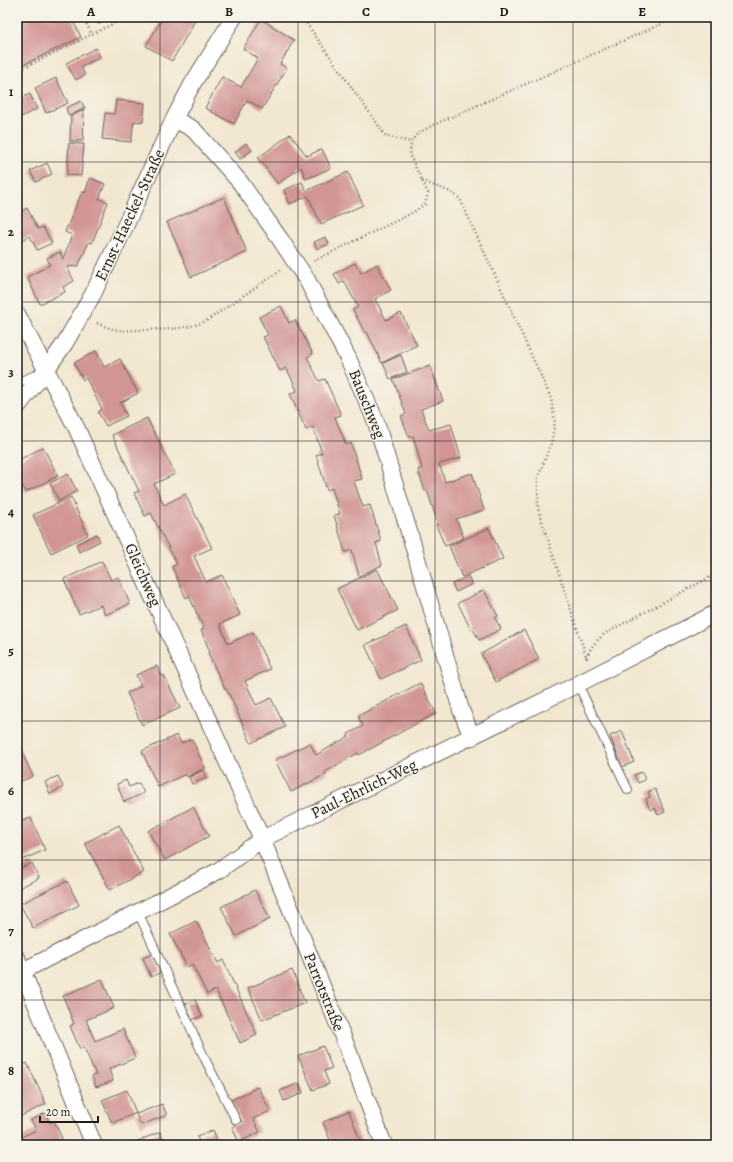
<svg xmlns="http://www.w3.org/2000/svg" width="733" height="1162" viewBox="0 0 733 1162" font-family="Alegreya,serif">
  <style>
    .building { fill: #d19594 }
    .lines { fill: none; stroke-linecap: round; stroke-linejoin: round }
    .service-casing { stroke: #67635b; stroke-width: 10 }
    .minor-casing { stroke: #67635b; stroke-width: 18 }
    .path { stroke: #67635b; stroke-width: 2.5; stroke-dasharray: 1 3; stroke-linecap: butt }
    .service { stroke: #fff; stroke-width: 8 }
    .minor { stroke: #fff; stroke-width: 16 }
    .grid { fill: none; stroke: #1c1c1c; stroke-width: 1; stroke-opacity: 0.55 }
    .labels { text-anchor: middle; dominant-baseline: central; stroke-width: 3; stroke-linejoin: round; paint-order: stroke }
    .street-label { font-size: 16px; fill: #1c1c1c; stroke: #f7f3e8 }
    .neatline { fill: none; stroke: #1c1c1c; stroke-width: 1.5 }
    .grid-label { font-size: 13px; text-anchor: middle; font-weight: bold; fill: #1c1c1c }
  </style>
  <rect width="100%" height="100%" fill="#f7f3e8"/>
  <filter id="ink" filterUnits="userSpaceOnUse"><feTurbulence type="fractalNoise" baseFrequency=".025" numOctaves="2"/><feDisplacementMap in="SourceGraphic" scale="8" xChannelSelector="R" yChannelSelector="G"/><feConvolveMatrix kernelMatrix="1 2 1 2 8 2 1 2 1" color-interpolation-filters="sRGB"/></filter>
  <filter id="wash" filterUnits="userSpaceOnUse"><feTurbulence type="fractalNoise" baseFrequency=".012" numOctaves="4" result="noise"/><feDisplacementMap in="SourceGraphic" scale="16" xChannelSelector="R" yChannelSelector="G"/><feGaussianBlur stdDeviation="0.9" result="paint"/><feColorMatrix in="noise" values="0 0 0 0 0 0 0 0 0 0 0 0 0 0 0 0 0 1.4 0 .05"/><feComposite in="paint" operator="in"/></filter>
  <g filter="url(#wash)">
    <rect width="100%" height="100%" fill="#f2e7d0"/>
    <g id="blocks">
      <path class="building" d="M33 17H71L81 37 21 66 17 57V24Z
        M94 17H113L98 24Z
        M163 17H197L172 61 146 46Z
        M261 19 294 40 280 64 287 68 262 109 247 100 234 124 205 108 222 77 241 87 258 58 243 49Z
        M96 48 100 57 81 67 85 75 76 80 66 63Z
        M56 78 68 103 46 113 35 88Z
        M30 94 37 109 17 119V100Z
        M116 100 145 103 143 122 134 121 131 142 102 139 105 113 114 114Z
        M81 101 85 108 69 116 66 108Z
        M84 110 83 141H70L71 116Z
        M290 134 307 156 322 149 331 168 306 179 301 167 278 184 258 158Z
        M69 143 84 144 81 176 67 175Z
        M246 143 252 150 240 159 235 152Z
        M47 163 52 174 36 182 30 171Z
        M17 167 23 180 17 182Z
        M348 172 363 205 321 224 308 196 290 204 284 190 302 182 306 191Z
        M90 178 105 184 99 199 108 202 92 243 89 242 78 266 67 267 74 281 63 287 65 292 40 304 27 277 50 265 47 258 60 252 63 259 72 235 65 232 82 192 85 193Z
        M224 197 247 252 191 277 167 222Z
        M27 208 38 229 43 227 52 243 37 250 30 236 17 243V214Z
        M326 237 329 244 317 249 314 242Z
        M355 263 361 273 377 264 391 290 375 299 386 320 401 313 417 345 382 363 367 332 365 333 353 310 358 307 344 281 339 284 334 274Z
        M281 306 289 323 295 320 313 354 307 357 319 381 325 379 341 415 335 417 346 445 351 443 362 479 354 481 363 507 370 505 381 541 376 543 382 565 359 576 352 550 345 552 334 515 340 514 332 488 327 490 316 455 322 453 313 427 306 430 290 394 297 391 292 379 286 368 280 371 263 337 268 335 259 317Z
        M96 351 104 367 120 359 138 393 120 403 127 416 106 426 98 412 102 409 86 378 83 380 74 363Z
        M401 355 407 372 390 379 383 363Z
        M430 366 443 401 421 409 429 430 451 424 461 458 439 464 443 475 445 482 472 473 484 510 456 519 464 538 445 546 436 525 438 524 427 490 425 491 418 470 422 468 413 436 409 437 401 416 406 414 393 379Z
        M147 418 175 474 154 484 164 505 185 494 212 548 194 556 206 582 222 575 240 615 220 624 228 644 253 632 270 669 245 681 256 705 271 698 285 727 251 743 231 698 226 689H225L208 653 210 652 201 630 204 629 189 596 186 598 172 567 177 564 151 513 145 516 134 493 139 491 112 435Z
        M43 447 58 476 26 492 17 476V461Z
        M68 474 77 491 59 501 50 483Z
        M71 497 88 535 51 553 33 515Z
        M489 528 503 559 462 577 449 546Z
        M97 534 100 541 79 552 76 544Z
        M102 561 111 580 118 577 130 604 105 615 101 605 79 614 64 579Z
        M377 569 398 610 357 630 337 589Z
        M468 576 472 584 456 592 452 584Z
        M484 590 498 616 495 618 501 629 479 640 473 629 471 630 458 603Z
        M406 626 421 660 381 679 365 645Z
        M524 630 539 659 496 682 481 654Z
        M157 666 162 677 164 675 180 708 142 725 127 693 141 686 136 675Z
        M420 683 436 713 359 755 358 753 325 772 326 774 291 792 275 760 310 743 316 755 349 736 348 734 363 726 358 716Z
        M622 731 634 762 622 767 610 736Z
        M177 735 181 743 192 739 205 768 187 777 186 774 158 787 142 751Z
        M17 742 33 776 17 783Z
        M204 770 207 778 192 784 189 777Z
        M642 772 645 780 638 783 634 775Z
        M58 776 63 787 50 794 45 782Z
        M126 780 129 787 139 783 144 793 124 802 117 784Z
        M655 789 665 812 658 815 655 808 650 810 646 799 650 797 648 792Z
        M193 807 209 836 165 860 148 831Z
        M31 818 45 850 17 862V823Z
        M119 825 144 872 110 890 85 843Z
        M32 863 39 878 17 889V870Z
        M67 881 79 905 33 928 20 904Z
        M255 890 270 919 236 936 221 907Z
        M196 921 218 963 223 960 257 1035 240 1043 216 990 207 994 192 964 187 967 170 934Z
        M152 954 161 972 151 977 143 958Z
        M292 970 305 1003 262 1020 248 988Z
        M102 979 114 1008 86 1020 95 1041 123 1029 135 1058 109 1069 113 1081 96 1087 92 1076 96 1075 84 1047 80 1049 70 1026 74 1024 63 996Z
        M195 1000 202 1016 192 1020 185 1004Z
        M323 1046 332 1068 324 1071 329 1084 313 1090 298 1056Z
        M27 1063 46 1104 17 1118V1067Z
        M299 1083 303 1093 284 1101 280 1091Z
        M258 1087 270 1111 253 1119 260 1132 239 1142 232 1127 242 1122 231 1100Z
        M127 1090 136 1113 112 1123 102 1100Z
        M162 1104 167 1115 141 1125 136 1114Z
        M349 1111 362 1145H332L323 1122Z
        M45 1113 50 1123 54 1121 65 1145H20L17 1139 36 1130 31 1120Z
        M213 1130 218 1142 210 1145H201L197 1137Z
        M160 1132 165 1145H128Z"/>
    </g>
  </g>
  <g filter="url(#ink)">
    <use href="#blocks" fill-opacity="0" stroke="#67635b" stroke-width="1"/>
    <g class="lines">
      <defs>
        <path id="service" d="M17 383 40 373
          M578 684 628 790
          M138 912 205 1059 236 1120"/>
        <path id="minor" d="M174 119 193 129 240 182 280 239 307 280 348 358 376 422 416 555 461 710 472 737
          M17 314 76 427 262 839 345 1042 384 1145
          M17 407 46 370 65 343 93 294 123 231 174 119 193 83 234 17
          M17 958 94 1145
          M17 974 218 871 262 839 578 684 716 613"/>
      </defs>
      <use href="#service" class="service-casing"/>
      <use href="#minor" class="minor-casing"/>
      <path class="path" d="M83 17 92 35
        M302 17 386 136 411 142
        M17 71 127 17
        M422 181 451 192 460 199 551 398 555 422 551 444 538 477V509L587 659
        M314 261 412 213 425 204 428 193 410 156 411 142 417 134 431 126 677 17
        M97 323C104 326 110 329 118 330 126 331 134 330 142 330 164 329 186 330 206 321L280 271
        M586 657 593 645 604 634 716 574"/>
      <use href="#service" class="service"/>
      <use href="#minor" class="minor"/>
    </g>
  </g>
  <path class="grid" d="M160 17V1145M298 17V1145M435 17V1145M573 17V1145M17 162H716M17 302H716M17 441H716M17 581H716M17 721H716M17 860H716M17 1000H716"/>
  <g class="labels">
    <g class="street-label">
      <text transform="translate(130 215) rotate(-65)">Ernst-Haeckel-Straße</text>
      <text transform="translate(367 404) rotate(68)">Bauschweg</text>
      <text transform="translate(143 575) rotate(66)">Gleichweg</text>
      <text transform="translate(364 789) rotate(-26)">Paul-Ehrlich-Weg</text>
      <text transform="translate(324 992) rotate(68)">Parrotstraße</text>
    </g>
  </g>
  <rect width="733" height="1162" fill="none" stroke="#f7f3e8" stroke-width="44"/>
  <path d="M40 1116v6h58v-6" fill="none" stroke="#1c1c1c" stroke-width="2"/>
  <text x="46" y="1116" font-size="12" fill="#1c1c1c" stroke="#f7f3e8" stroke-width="3" paint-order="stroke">20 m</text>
  <rect x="22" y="22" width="689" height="1118" class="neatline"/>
  <g class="grid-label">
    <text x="91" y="16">A</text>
    <text x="229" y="16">B</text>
    <text x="366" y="16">C</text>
    <text x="504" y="16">D</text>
    <text x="642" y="16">E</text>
    <text x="11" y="96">1</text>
    <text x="11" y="236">2</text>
    <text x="11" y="376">3</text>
    <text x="11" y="516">4</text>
    <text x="11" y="655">5</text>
    <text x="11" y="795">6</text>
    <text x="11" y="935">7</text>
    <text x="11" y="1075">8</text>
  </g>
</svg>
